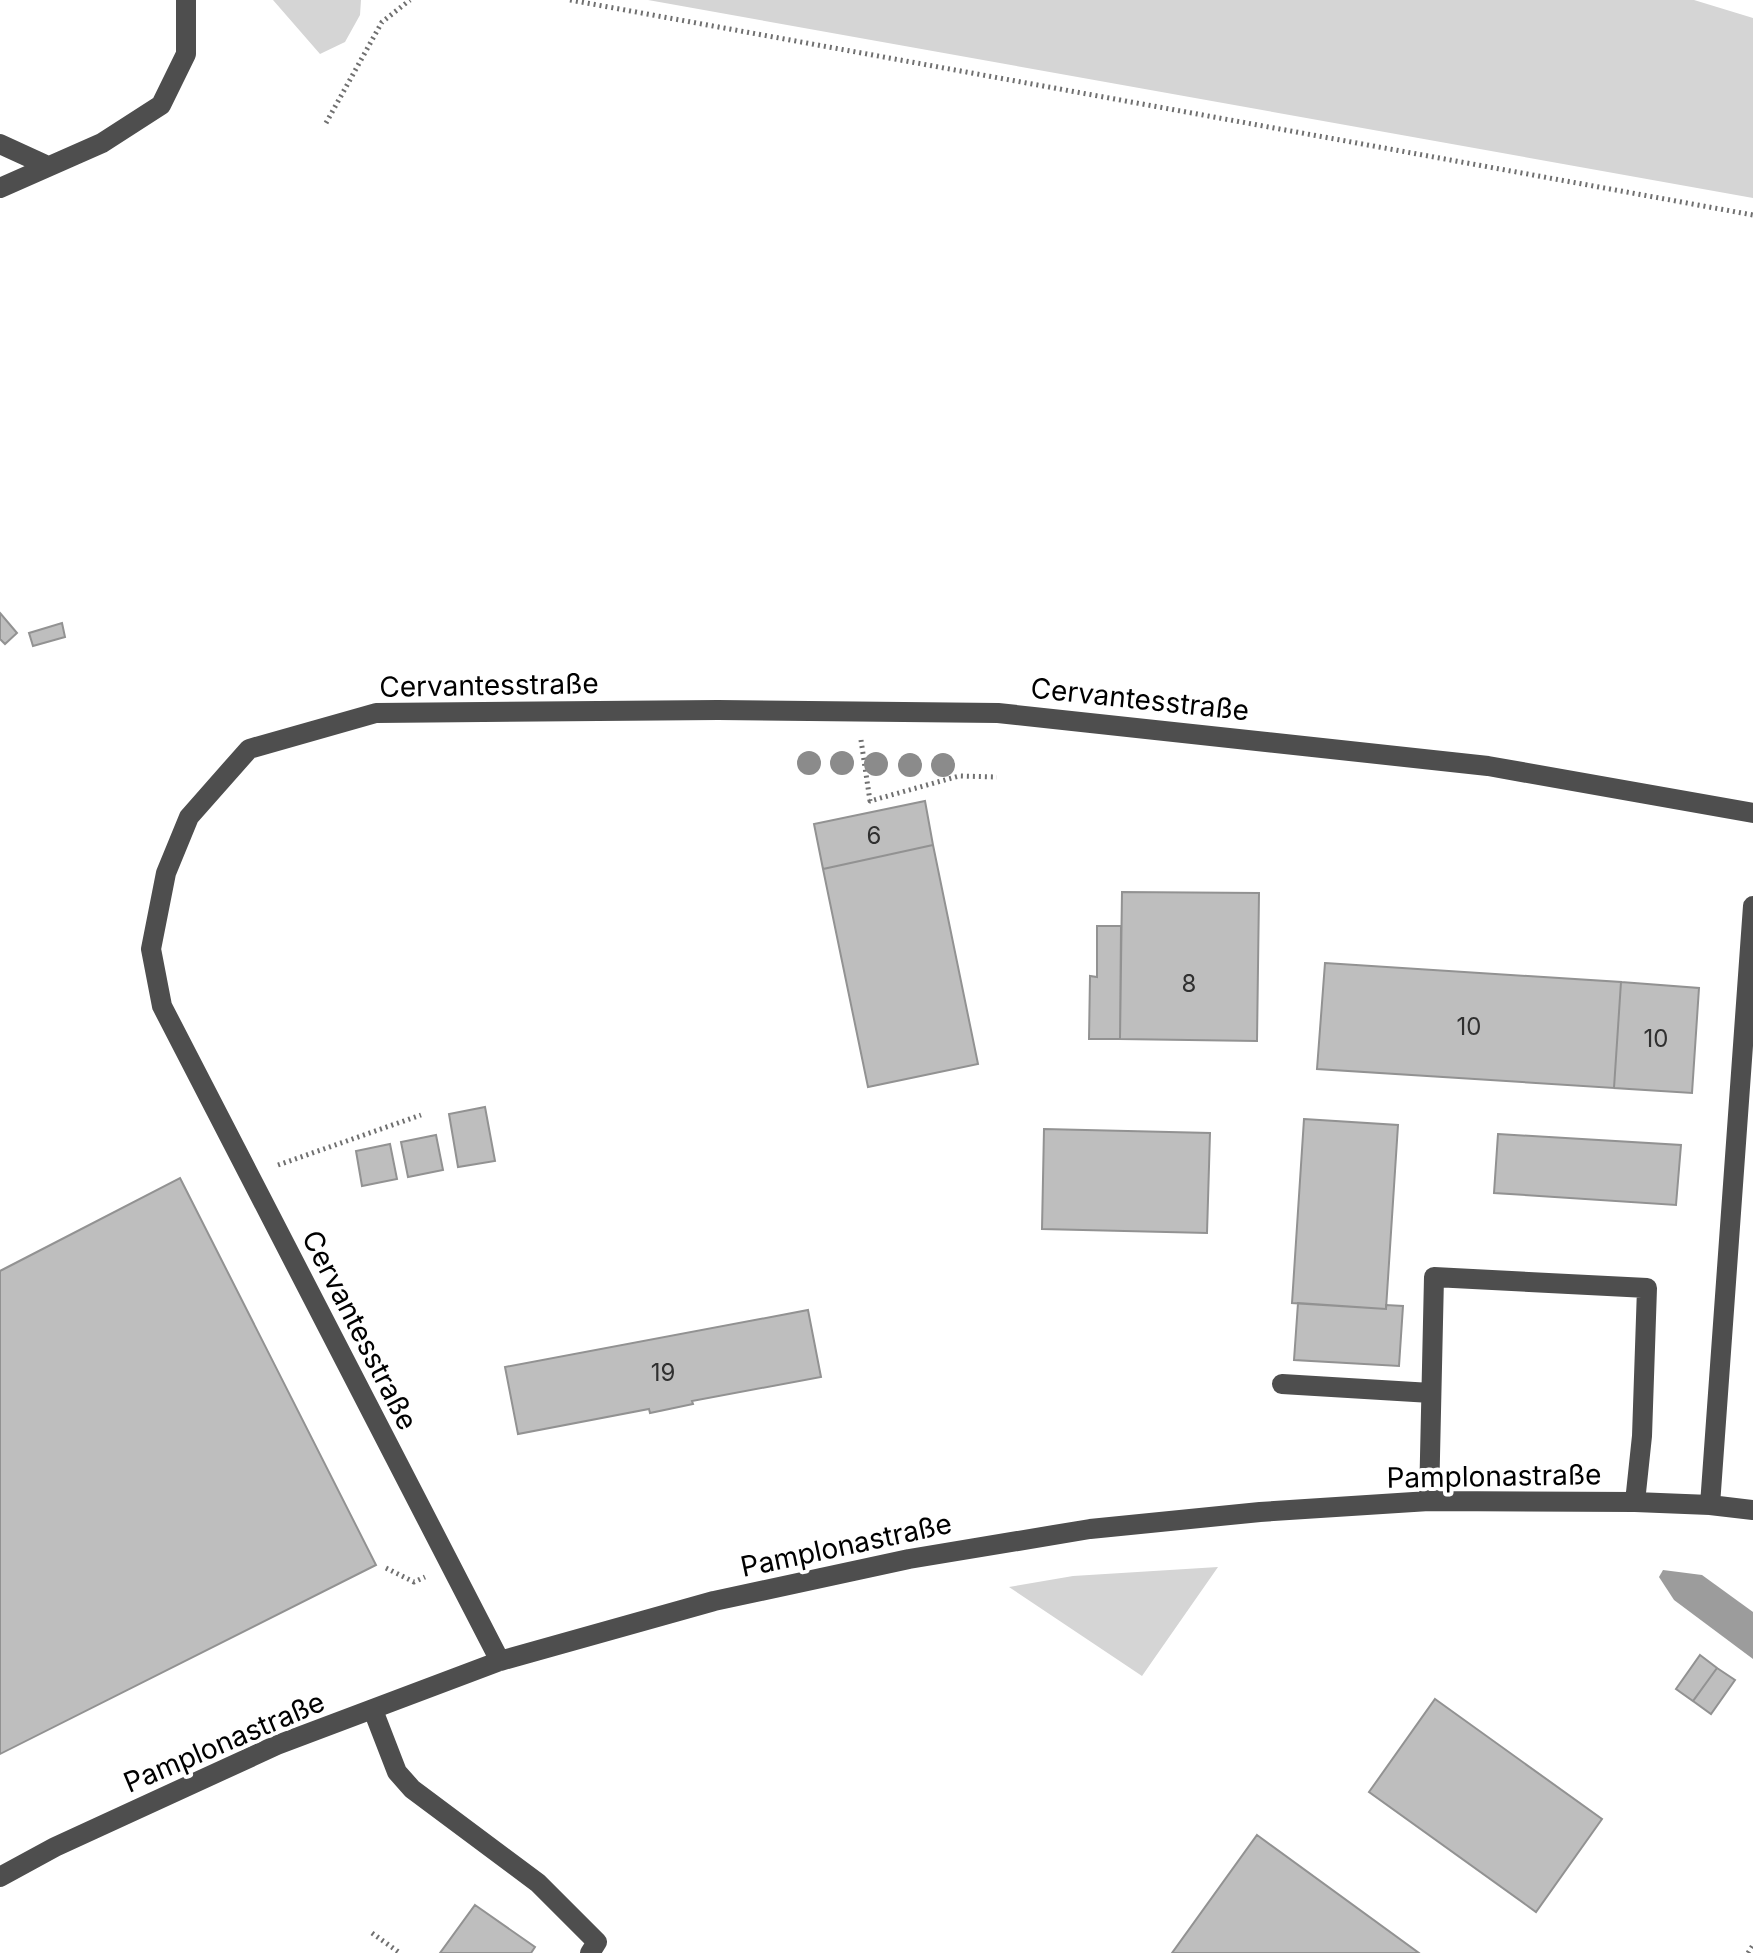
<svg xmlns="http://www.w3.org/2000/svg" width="1753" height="1953" viewBox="0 0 1753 1953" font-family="Inter,sans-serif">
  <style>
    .green { fill: #d5d5d5 }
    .water { fill: #9c9c9c }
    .building { fill: #bebebe; stroke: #929292; stroke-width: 2 }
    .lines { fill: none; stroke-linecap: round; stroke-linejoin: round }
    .path { stroke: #707070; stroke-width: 5; stroke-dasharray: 2 4; stroke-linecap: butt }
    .minor { stroke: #4e4e4e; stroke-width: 20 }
    .tree { fill: #8b8b8b }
    .labels { text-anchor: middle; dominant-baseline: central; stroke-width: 8; stroke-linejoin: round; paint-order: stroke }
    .number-label { font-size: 24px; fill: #303030 }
    .street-label { font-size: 28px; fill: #000; stroke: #fff }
  </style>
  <rect width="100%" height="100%" fill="#fff"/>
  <path class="green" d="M273 0H361L360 15 345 42 320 54Z
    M648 0H1694L1753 18V198Z
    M1218 1567 1142 1676 1009 1587 1073 1576Z"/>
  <path class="water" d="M1663 1570 1702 1575 1753 1612V1659L1674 1600 1659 1577Z"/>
  <path class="building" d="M0 613 17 633 5 644 0 639Z
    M62 623 65 637 33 646 29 633Z
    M925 801 933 845 823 869 814 824Z
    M933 845 978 1064 868 1087 823 869Z
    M1122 892 1259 893 1257 1041 1120 1039Z
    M1097 926H1121L1120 1039H1089L1090 976 1097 977Z
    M1325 963 1621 982 1614 1088 1317 1069Z
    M1621 982 1699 988 1692 1093 1614 1088Z
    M485 1107 495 1161 458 1167 449 1114Z
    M1304 1119 1398 1125 1386 1309 1292 1303Z
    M1044 1129 1210 1133 1207 1233 1042 1229Z
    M1498 1134 1681 1145 1676 1205 1494 1193Z
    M436 1135 443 1170 408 1177 401 1142Z
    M390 1144 397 1179 362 1186 356 1151Z
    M180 1178 376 1565 0 1754V1271Z
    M1298 1303 1386 1309V1305L1403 1306 1399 1366 1294 1360Z
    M808 1310 821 1377 692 1401 693 1404 650 1413 649 1409 518 1434 505 1367Z
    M1700 1655 1717 1668 1693 1701 1676 1689Z
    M1717 1668 1735 1680 1711 1714 1693 1701Z
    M1435 1699 1602 1819 1536 1912 1369 1792Z
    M1257 1835 1419 1953H1172Z
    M475 1905 535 1947 531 1953H440Z"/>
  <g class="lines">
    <path class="path" d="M570 0 1753 215
      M326 123 382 22 410 0
      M861 740 870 801 959 776 997 777
      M278 1165 421 1115
      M386 1568 414 1582 425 1577
      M372 1933 400 1953
      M1748 1953 1753 1945"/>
    <path class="minor" d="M0 144 48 166
      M0 188 102 143 161 105 186 54V0
      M1282 1384 1431 1393
      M1429 1501 1434 1277 1647 1288 1642 1436 1635 1502
      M1710 1505 1753 906
      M500 1661 162 1006 151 949 166 873 189 817 249 749 376 713 718 710 998 713 1488 766 1753 813
      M373 1710 397 1772 412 1789 538 1883 597 1942 590 1953
      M0 1877 55 1847 277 1745 500 1661 714 1601 909 1559 1090 1529 1260 1512 1429 1501 1635 1502 1710 1505 1753 1510"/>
  </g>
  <g class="tree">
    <circle cx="809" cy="763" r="12"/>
    <circle cx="842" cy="763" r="12"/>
    <circle cx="876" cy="764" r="12"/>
    <circle cx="910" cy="765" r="12"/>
    <circle cx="943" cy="765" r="12"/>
  </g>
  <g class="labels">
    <g class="number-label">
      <text x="874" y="835">6</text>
      <text x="1189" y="983">8</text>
      <text x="1469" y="1026">10</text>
      <text x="1656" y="1038">10</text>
      <text x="663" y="1372">19</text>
    </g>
    <g class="street-label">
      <text transform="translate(489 685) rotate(-1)">Cervantesstraße</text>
      <text transform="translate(1140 699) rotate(6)">Cervantesstraße</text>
      <text transform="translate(360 1330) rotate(63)">Cervantesstraße</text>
      <text transform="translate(1494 1476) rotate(-1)">Pamplonastraße</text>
      <text transform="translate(846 1545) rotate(-12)">Pamplonastraße</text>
      <text transform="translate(224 1742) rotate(-23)">Pamplonastraße</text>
    </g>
  </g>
</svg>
